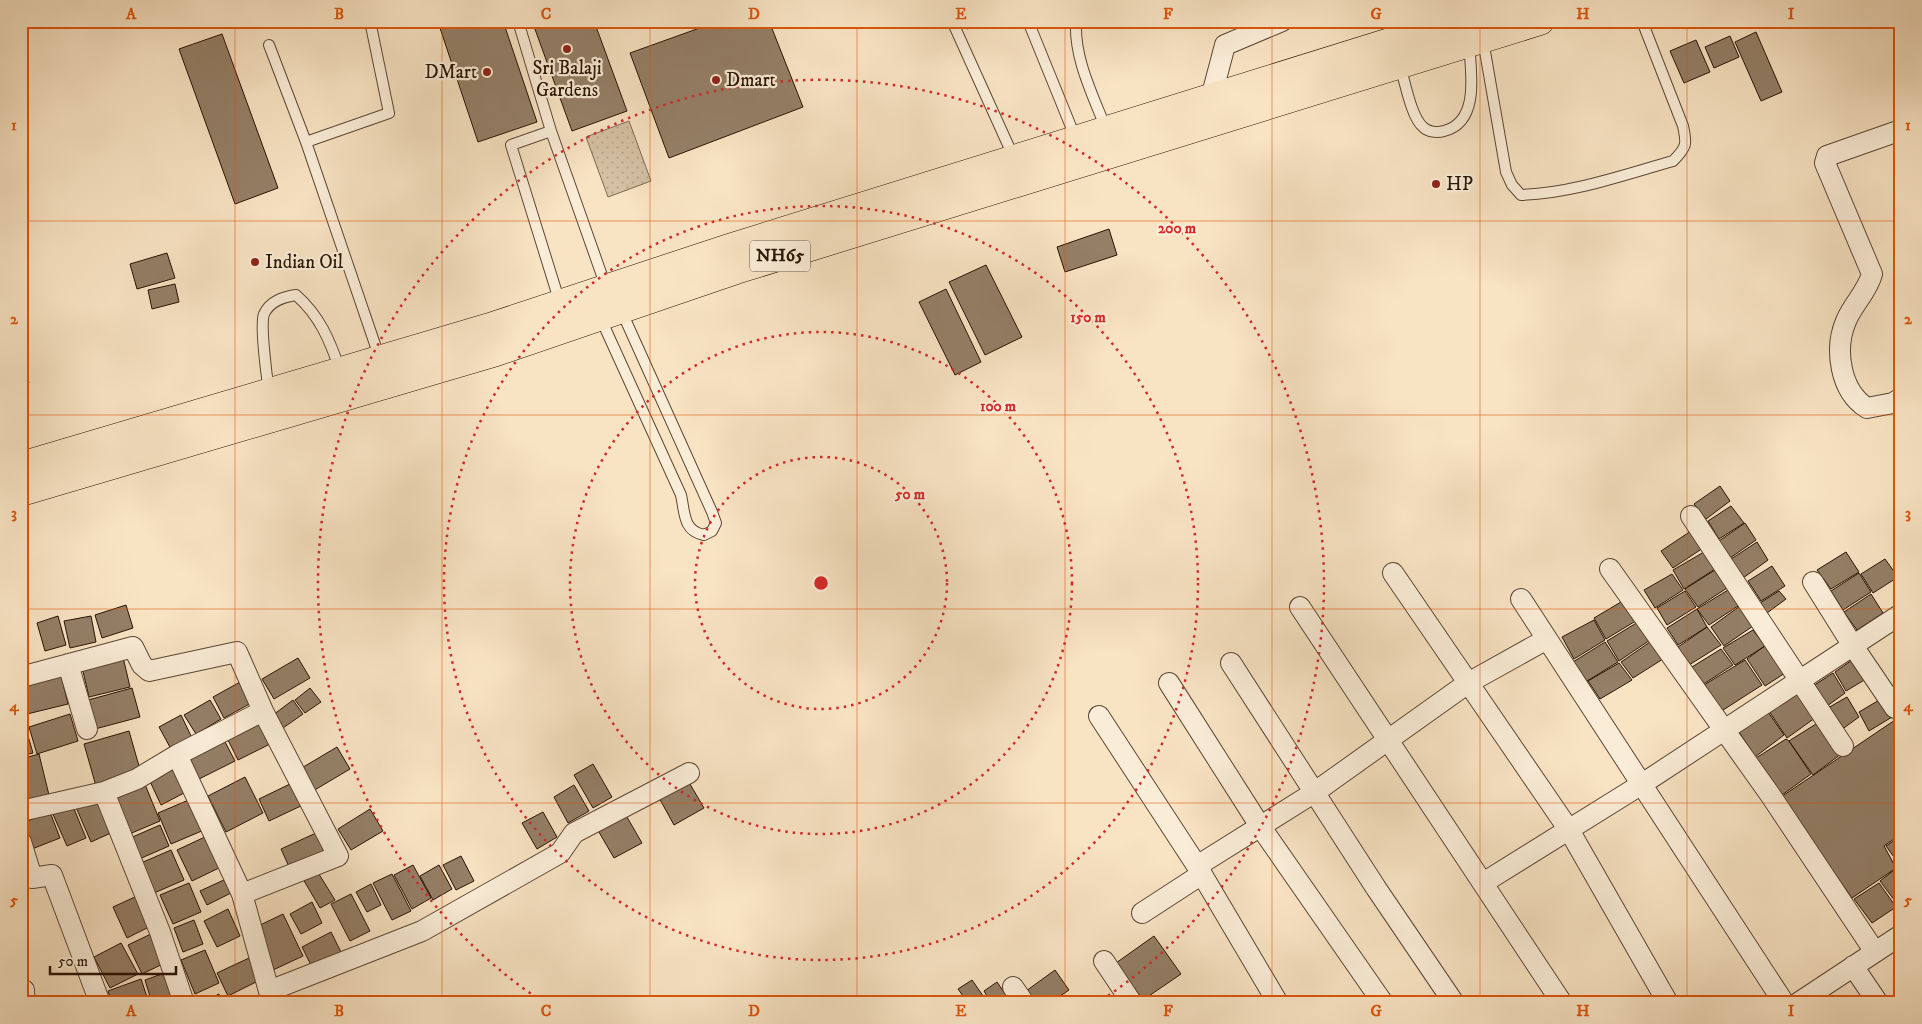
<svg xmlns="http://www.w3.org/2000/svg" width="1922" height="1024" viewBox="0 0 1922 1024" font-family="'IM FELL DW Pica',serif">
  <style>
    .grass { fill: url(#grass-dots); stroke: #7e6a54 }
    .building { fill: #947f67; stroke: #281304 }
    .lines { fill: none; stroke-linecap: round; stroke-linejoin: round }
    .lane-casing { stroke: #5c4734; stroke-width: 12 }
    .street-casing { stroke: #5c4734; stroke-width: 22 }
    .highway-casing { stroke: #281304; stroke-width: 29 }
    .lane { stroke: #faedd8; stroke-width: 10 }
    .street { stroke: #faedd8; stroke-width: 20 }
    .highway { stroke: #f8e3c3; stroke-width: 28 }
    .grid { fill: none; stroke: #de560c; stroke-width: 1; stroke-opacity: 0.55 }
    .ring { fill: none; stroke: #d62828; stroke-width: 2.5; stroke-dasharray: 2.5 5 }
    .poi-dot { fill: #8f2418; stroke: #faedd8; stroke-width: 2 }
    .labels { text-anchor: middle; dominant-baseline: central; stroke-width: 4.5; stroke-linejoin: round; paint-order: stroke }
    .shield { fill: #faedd8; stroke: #675444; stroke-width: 1 }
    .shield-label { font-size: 18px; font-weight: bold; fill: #281304 }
    .poi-label { font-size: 19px; fill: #281304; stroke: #faedd8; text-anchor: start }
    .centre { fill: #d62828; stroke: #faedd8; stroke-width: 2.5 }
    .ring-label { font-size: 15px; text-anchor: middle; font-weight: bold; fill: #d62828; stroke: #faedd8; stroke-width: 4.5; stroke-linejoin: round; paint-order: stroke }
    .neatline { fill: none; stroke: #de560c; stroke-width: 2 }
    .grid-label { font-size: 16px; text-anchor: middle; font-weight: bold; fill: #de560c }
  </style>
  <defs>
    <pattern id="grass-dots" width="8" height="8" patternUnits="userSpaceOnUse" patternTransform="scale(1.25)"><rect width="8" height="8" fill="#d5c0a3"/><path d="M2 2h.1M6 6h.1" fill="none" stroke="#b7a48b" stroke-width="1.8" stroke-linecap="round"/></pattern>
  </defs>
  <rect width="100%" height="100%" fill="#f8e3c3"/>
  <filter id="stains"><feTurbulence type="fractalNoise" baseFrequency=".004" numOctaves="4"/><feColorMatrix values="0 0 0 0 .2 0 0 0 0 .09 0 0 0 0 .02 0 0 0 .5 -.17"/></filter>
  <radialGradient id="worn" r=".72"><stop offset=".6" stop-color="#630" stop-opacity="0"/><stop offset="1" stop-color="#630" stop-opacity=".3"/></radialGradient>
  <path class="grass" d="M629 121 651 181 608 197 586 137Z"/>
  <path class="building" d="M441 21H503L537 122 478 142 438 22Z
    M532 21H594L627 111 572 131Z
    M719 21H769L803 107 669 158 630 53Z
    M964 21H980L981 24 967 29Z
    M1756 32 1782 92 1761 101 1735 42Z
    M222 34 278 188 235 204 179 49Z
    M1730 36 1739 57 1714 68 1705 47Z
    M1696 40 1710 72 1684 83 1670 51Z
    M1109 229 1117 255 1065 272 1057 247Z
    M167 253 175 278 137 289 130 264Z
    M986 265 1022 337 985 355 949 282Z
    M175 284 179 302 152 309 148 290Z
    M946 289 981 362 955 375 919 302Z
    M21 355 29 383 21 385Z
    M1720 486 1730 501 1706 519 1694 504Z
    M1731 506 1744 523 1719 539 1708 521Z
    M1745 523 1756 540 1730 558 1719 541Z
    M1691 531 1703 548 1673 568 1661 551Z
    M1757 542 1768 560 1743 578 1731 559Z
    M1704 552 1715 569 1684 589 1673 570Z
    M1846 552 1859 572 1831 589 1817 570Z
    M1885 559 1898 577 1873 593 1861 574Z
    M1772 566 1785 586 1761 601 1748 581Z
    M1715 570 1727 588 1698 607 1685 589Z
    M1859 573 1871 592 1843 610 1831 591Z
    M1672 574 1683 590 1655 608 1644 590Z
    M1728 590 1738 606 1709 625 1697 609Z
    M1685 591 1696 607 1667 625 1657 608Z
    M1779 591 1786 599 1767 613 1760 603Z
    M1871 594 1883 613 1857 630 1844 612Z
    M1626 599 1639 619 1606 639 1594 618Z
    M126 605 133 628 102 638 95 615Z
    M1740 606 1753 626 1724 646 1711 627Z
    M1697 609 1707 627 1678 645 1667 628Z
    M58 616 66 645 45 651 37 623Z
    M91 616 96 642 70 648 64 621Z
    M1594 620 1605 640 1574 659 1562 637Z
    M1638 622 1650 640 1619 661 1607 641Z
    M1707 627 1721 645 1689 665 1678 647Z
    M1753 630 1765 646 1735 665 1723 648Z
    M1605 642 1618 662 1587 681 1573 662Z
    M1650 642 1663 659 1633 678 1621 662Z
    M1766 645 1785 673 1765 686 1747 659Z
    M1721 649 1733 665 1702 685 1692 667Z
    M123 657 130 687 89 697 82 667Z
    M298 658 310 678 274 699 262 679Z
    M1855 658 1866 679 1846 691 1835 672Z
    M1745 660 1762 685 1720 712 1704 685Z
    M1619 663 1632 680 1600 699 1588 681Z
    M60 671 68 704 23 715 21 681Z
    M1833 673 1845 693 1827 706 1813 686Z
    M242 681 253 702 224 718 213 697Z
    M132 688 140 717 95 729 88 700Z
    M310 688 321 702 305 713 295 700Z
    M1797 691 1815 718 1787 738 1769 711Z
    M1847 697 1859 717 1841 730 1828 708Z
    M1881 699 1892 717 1869 731 1859 712Z
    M210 700 221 719 196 734 184 715Z
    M293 700 303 714 283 728 273 715Z
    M1768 712 1784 735 1755 757 1739 732Z
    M70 714 78 741 37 754 29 727Z
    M181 715 192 738 171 749 159 727Z
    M1901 716V834L1884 846 1896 868 1852 898 1781 797Z
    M260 724 270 744 238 760 228 740Z
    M1816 724 1841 754 1813 775 1789 741Z
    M26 729 33 753 21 756V731Z
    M129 731 141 773 96 786 84 744Z
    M223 738 235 761 199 779 187 757Z
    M1786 739 1789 741 1811 774 1782 795 1756 758Z
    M337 747 350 769 313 791 300 769Z
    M39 754 49 795 24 802 21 790V759Z
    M593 764 612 797 593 808 574 775Z
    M172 765 186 792 161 805 148 777Z
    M245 777 263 813 226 832 208 796Z
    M687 779 704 808 674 825 658 796Z
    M144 782 160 821 127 835 112 796Z
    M292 783 303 805 269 821 259 799Z
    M574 785 589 811 568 823 554 797Z
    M97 795 113 832 91 842 75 805Z
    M191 799 204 830 171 844 158 813Z
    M72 804 86 838 67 846 52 812Z
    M370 809 383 831 351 850 338 829Z
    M50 812 60 838 32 849 23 823Z
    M543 812 557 837 537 849 522 823Z
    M624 812 642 843 614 858 596 827Z
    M160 825 169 846 137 860 128 839Z
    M316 833 326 856 291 871 281 849Z
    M207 836 221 867 192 881 177 850Z
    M1901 836V863L1899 864 1886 846Z
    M171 850 184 880 154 893 141 863Z
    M461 856 474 881 456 890 443 865Z
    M413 865 431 898 412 909 394 875Z
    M439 865 452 889 433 900 420 876Z
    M1898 867 1901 871V903L1898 905 1880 881Z
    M317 871 335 900 320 908 303 879Z
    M392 874 411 911 392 920 373 883Z
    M226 879 233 892 207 905 200 891Z
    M189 883 201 912 173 924 160 895Z
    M1879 883 1896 907 1872 923 1854 899Z
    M371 884 381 905 367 912 356 892Z
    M351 894 370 931 350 941 331 904Z
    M137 896 151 926 127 938 113 907Z
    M312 902 322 923 301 934 290 914Z
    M228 909 240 936 217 947 204 921Z
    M283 914 303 956 273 970 254 928Z
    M194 920 203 944 183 952 174 928Z
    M331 932 341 952 312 967 302 947Z
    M153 933 167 962 142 974 128 945Z
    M1154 936 1181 974 1143 1000 1116 963Z
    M121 943 138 974 110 988 94 957Z
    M205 950 219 983 195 994 181 960Z
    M249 958 260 980 228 996 217 973Z
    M1055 970 1069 990 1050 1003H1034L1026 991Z
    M170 971 181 1003H152L145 980Z
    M141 979 147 997 129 1003H112L108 991Z
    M972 980 988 1003H968L958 989Z
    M997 982 1010 1001 1007 1003H991L984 991Z
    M219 994 223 1003H201Z
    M1070 995 1075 1003H1060Z
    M1192 997 1196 1003H1184Z"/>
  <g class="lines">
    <defs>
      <path id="lane" d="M518 21 551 131
        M952 21 1014 158
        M1028 21 1076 139
        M1076 21C1074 59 1093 95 1106 129
        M1483 40 1506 172 1512 185 1521 195C1573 193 1623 175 1673 161 1687 147 1687 144 1683 126L1642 21
        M269 45 306 142 380 359
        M1400 66C1405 81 1411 117 1423 127 1428 132 1437 133 1444 131 1480 122 1471 72 1469 44
        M306 142 389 113 370 21
        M560 303 511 145 551 131 606 287
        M600 317 681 495C685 513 683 531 704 535L712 531 716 523 712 512 621 310
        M269 392C267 378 260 325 264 314 270 301 283 297 296 295 320 316 330 341 340 370"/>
      <path id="street" d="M1211 98 1225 45 1282 21
        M1901 130 1827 156 1825 163 1872 274C1867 292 1853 304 1846 321 1834 349 1840 391 1867 408L1893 403 1901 398
        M1691 516 1843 746
        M1610 569 1771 796 1875 952
        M1393 573 1569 830 1668 1003
        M1813 582 1853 646 1895 708
        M1521 599 1784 1003
        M1300 607 1562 1003
        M1231 663 1376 888 1454 1003
        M68 664 87 729
        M21 677 133 647 142 665 149 671 237 652 263 711 338 856 242 894
        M1169 683 1260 826 1383 1003
        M1099 716 1197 866 1278 1003
        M177 755 242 894 269 991 274 1001
        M104 792 160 932 184 1003
        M21 811 104 792 137 779 177 755 263 711
        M21 842 32 878 52 875 100 1003
        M1197 866 1315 792 1468 683 1547 639
        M1483 883 1642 784 1901 614
        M1142 913 1202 874
        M1104 961 1132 1003
        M1853 966 1878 1003
        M1013 987 1024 1003
        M24 990 25 1003
        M269 991 422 931 560 853 574 833 689 773
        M1798 1003 1901 935"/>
      <path id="highway" d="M21 466 490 327 729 248 1457 21
        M21 492 496 352 736 270 1540 21"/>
    </defs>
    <use href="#lane" class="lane-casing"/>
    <use href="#street" class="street-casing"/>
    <use href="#highway" class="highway-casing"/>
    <use href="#lane" class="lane"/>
    <use href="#street" class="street"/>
    <use href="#highway" class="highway"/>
  </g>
  <path class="grid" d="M235 21V1003M442 21V1003M650 21V1003M857 21V1003M1065 21V1003M1272 21V1003M1480 21V1003M1687 21V1003M21 221H1901M21 415H1901M21 609H1901M21 803H1901"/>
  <g class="ring">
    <circle cx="821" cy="583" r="126"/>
    <circle cx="821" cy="583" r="251"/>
    <circle cx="821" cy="583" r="377"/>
    <path d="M543 1002A503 503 0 1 1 1099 1002"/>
  </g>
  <g class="poi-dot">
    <circle cx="567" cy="49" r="5"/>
    <circle cx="487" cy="72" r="5"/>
    <circle cx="716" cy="80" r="5"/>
    <circle cx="1436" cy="184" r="5"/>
    <circle cx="255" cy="262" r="5"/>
  </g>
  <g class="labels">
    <rect class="shield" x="750" y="240.5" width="60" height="31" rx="4"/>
    <g class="shield-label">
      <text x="780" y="256">NH65</text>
    </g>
    <g class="poi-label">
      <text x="567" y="68" text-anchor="middle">Sri Balaji<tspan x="567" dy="22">Gardens</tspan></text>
      <text x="477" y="72" text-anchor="end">DMart</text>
      <text x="726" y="80">Dmart</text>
      <text x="1446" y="184">HP</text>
      <text x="265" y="262">Indian Oil</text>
    </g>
  </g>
  <circle cx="821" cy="583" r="8" class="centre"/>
  <g class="ring-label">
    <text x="1177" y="233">200 m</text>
    <text x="1088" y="322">150 m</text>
    <text x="998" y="411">100 m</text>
    <text x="910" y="499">50 m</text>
  </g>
  <rect width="1922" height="1024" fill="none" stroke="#f8e3c3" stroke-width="55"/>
  <path d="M50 966v8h126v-8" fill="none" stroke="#281304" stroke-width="2.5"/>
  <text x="58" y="966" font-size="15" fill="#281304" stroke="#faedd8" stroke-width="4" paint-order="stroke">50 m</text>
  <rect x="28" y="28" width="1866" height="968" class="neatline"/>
  <g class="grid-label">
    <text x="131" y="19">A</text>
    <text x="339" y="19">B</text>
    <text x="546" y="19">C</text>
    <text x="754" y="19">D</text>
    <text x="961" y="19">E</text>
    <text x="1168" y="19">F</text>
    <text x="1376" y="19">G</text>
    <text x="1583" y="19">H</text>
    <text x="1791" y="19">I</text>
    <text x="14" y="130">1</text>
    <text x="1908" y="130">1</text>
    <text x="14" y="324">2</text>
    <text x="1908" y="324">2</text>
    <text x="14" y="518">3</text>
    <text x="1908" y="518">3</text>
    <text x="14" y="711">4</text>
    <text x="1908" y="711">4</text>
    <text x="14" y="905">5</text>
    <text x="1908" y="905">5</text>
    <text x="131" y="1016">A</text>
    <text x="339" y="1016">B</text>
    <text x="546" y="1016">C</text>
    <text x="754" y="1016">D</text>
    <text x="961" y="1016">E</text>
    <text x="1168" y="1016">F</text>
    <text x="1376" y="1016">G</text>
    <text x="1583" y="1016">H</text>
    <text x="1791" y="1016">I</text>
  </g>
  <rect width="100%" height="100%" filter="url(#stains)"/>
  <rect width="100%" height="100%" fill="url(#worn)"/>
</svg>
